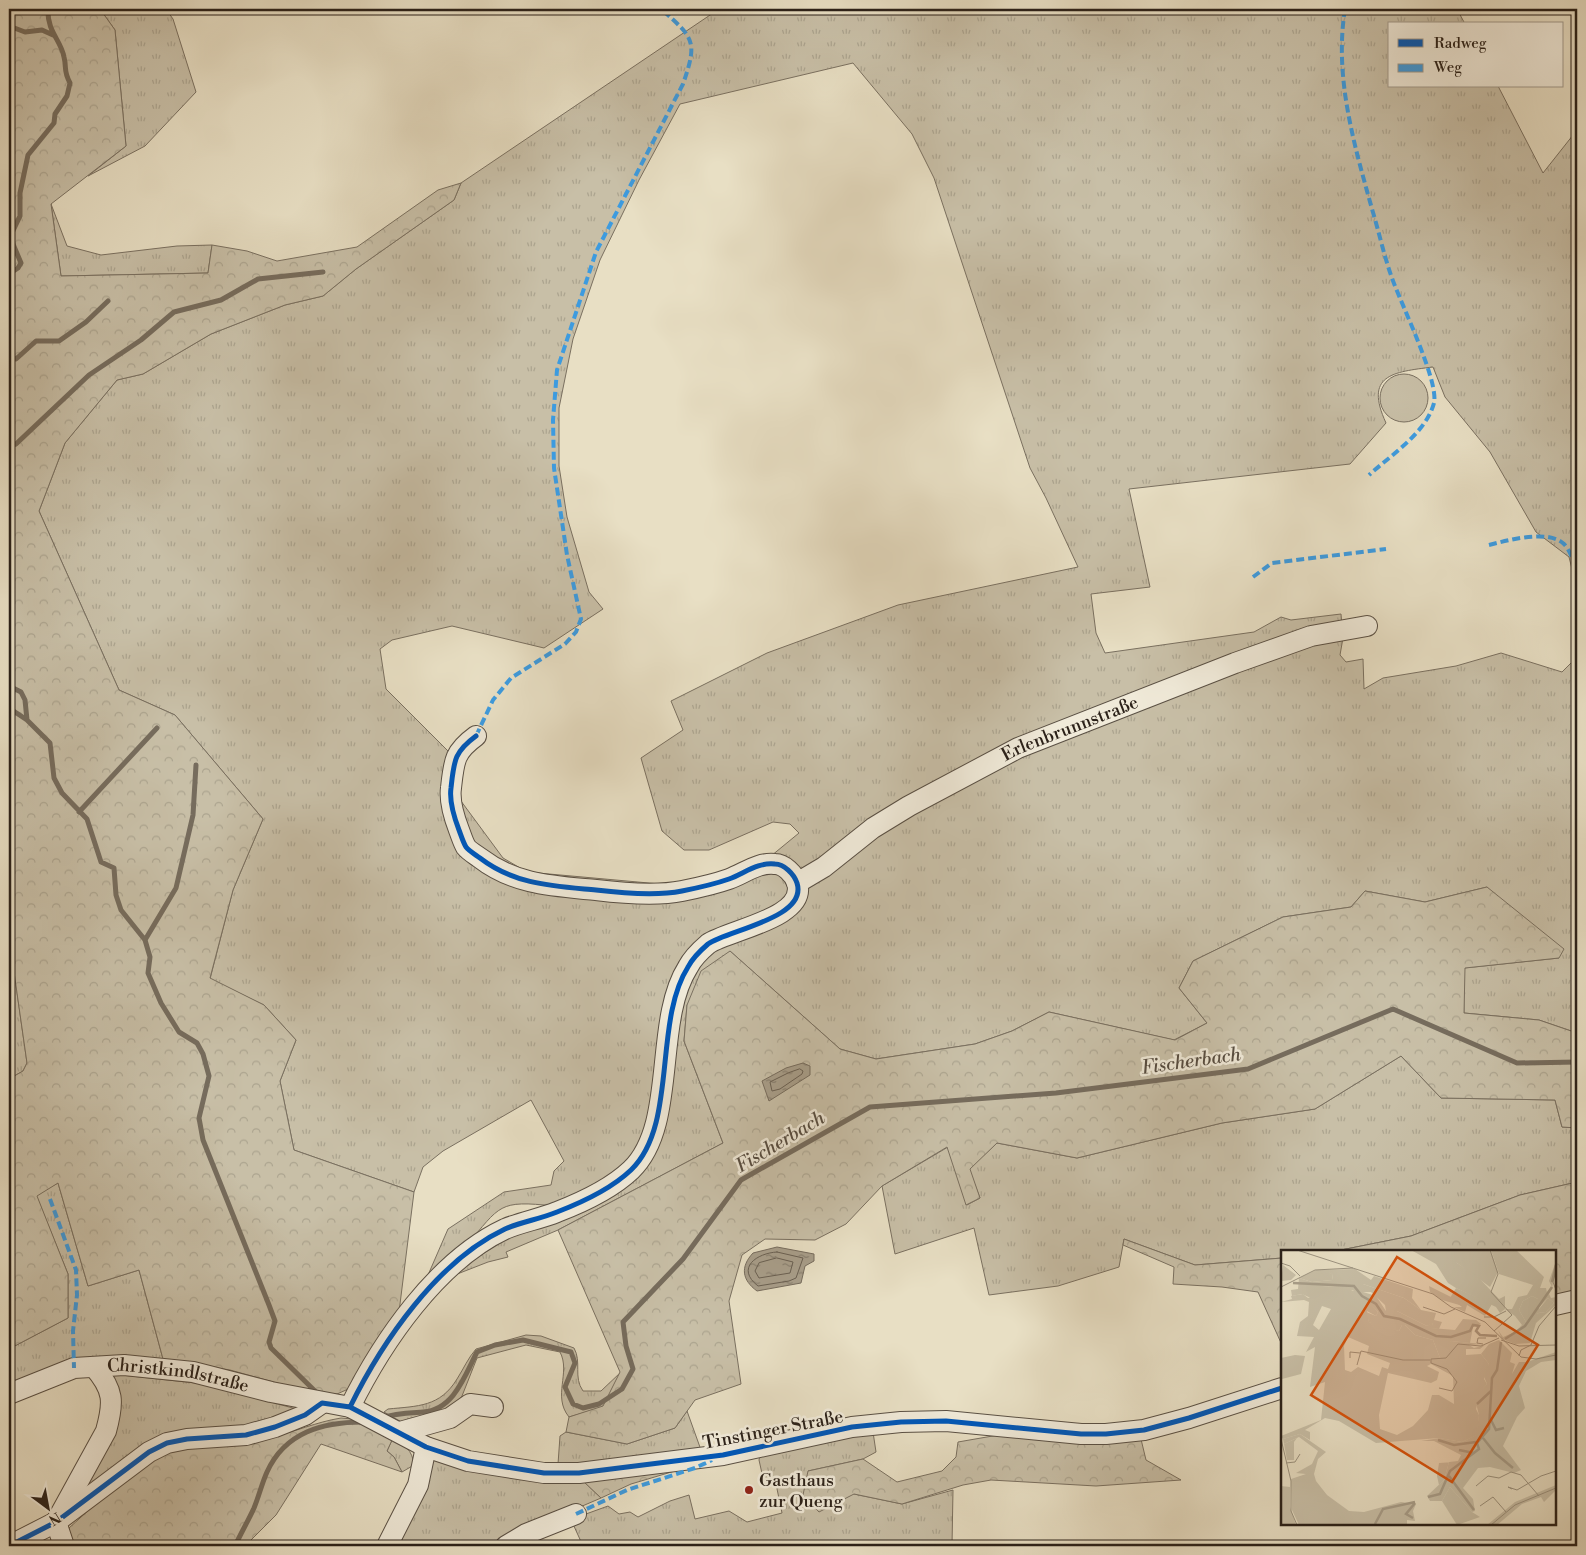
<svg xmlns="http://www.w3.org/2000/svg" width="1586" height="1555" viewBox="0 0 1586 1555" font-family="'Libre Bodoni',serif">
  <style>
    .grass { fill: url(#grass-tufts); stroke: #7a7060; fill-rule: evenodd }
    .forest { fill: url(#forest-crowns); stroke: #7a7060 }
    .park { fill: #c8bfa7; stroke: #7a7060 }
    .water { fill: url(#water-ripples); stroke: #766c5d }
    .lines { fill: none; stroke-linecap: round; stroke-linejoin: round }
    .shore { stroke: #6a6052; stroke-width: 1 }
    .stream { stroke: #766c5d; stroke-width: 5 }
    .minor-casing { stroke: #5a5044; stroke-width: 22 }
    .minor { stroke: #f0ead9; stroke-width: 20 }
    .quiet { stroke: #3d9bdf; stroke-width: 4; stroke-dasharray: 8 4; stroke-linecap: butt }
    .cycleway-casing { stroke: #f0ead9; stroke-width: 8 }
    .cycleway { stroke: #0057b8; stroke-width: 5 }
    .poi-dot { fill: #8f2418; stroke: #f0ead9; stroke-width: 2 }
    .labels { text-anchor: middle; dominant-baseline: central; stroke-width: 5; stroke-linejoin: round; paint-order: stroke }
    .street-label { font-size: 18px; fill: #2b2119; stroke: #f0ead9 }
    .poi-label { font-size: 18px; fill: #2b2119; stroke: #f0ead9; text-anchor: start }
    .water-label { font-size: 19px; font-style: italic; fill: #574d41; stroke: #f0ead9 }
    .inset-river { fill: none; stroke: #a89e8a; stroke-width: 2.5 }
    .inset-road { fill: none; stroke: #9c9380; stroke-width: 1 }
    .view { fill: #d5530d; fill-opacity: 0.15; stroke: #d5530d; stroke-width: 2.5 }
    .inset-edge { fill: none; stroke: #2b2119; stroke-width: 2.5 }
  </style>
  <defs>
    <pattern id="grass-tufts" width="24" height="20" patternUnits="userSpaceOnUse" patternTransform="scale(1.25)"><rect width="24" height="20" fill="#c8bfa7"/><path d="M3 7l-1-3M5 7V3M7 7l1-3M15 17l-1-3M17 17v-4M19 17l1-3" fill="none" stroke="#aca48f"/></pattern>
    <pattern id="forest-crowns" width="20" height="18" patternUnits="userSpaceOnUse" patternTransform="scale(1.25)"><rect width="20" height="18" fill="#c8bfa7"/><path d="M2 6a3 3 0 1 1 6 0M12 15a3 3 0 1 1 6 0" fill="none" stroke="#aca48f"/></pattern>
    <pattern id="water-ripples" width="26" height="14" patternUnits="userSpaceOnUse" patternTransform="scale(1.25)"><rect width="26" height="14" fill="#a89e8a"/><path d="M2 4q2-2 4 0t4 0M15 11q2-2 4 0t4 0" fill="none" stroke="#898070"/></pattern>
  </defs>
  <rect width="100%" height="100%" fill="#e8dfc4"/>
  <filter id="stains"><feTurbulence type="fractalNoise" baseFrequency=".004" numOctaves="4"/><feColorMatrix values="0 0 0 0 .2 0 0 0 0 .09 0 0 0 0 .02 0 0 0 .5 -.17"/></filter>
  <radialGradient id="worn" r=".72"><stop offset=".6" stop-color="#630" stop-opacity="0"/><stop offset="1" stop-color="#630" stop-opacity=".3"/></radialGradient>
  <path class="grass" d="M100 9H166L173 19 196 92 145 146 88 176 126 146 115 30Z
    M719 9H1457L1465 24H1390V86H1498L1543 173 1577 130V589L1569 557 1536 532 1490 452 1445 397 1433 367C1392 372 1364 375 1386 423L1350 464 1129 489 1150 587 1091 594 1096 633 1105 653 1254 632 1281 617 1291 620 1341 614 1343 638 1340 655 1346 662 1363 659 1364 689 1383 678 1456 666 1501 653 1562 672 1577 657V1033L1539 1020 1464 1013V968L1559 958 1487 887 1425 902 1365 891 1351 907 1283 917 1193 961 1179 988 1207 1023 1174 1040 1049 1012 1012 1031 975 1044 876 1059 840 1049 730 951 687 1005 684 1041 723 1143 558 1230 506 1252 508 1257 488 1262 447 1278 554 1206C498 1200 501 1205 466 1246 455 1259 438 1270 425 1282L448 1229 504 1192 551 1185 554 1171 564 1161 531 1100 443 1151 423 1167 414 1192 294 1150 280 1081 296 1040 264 1005 210 979 233 890 263 819 175 715 119 690 39 511 65 443 117 380 143 374 211 334 285 305 323 296 356 269 454 200 461 183ZM853 63 912 134 934 178 1030 468 1046 498 1078 567 898 605 767 653 671 701 683 730 641 758 662 831 684 850H709L773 822 790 824 799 833 771 856 717 874 671 885 527 872 503 858 458 797 449 752 386 689 380 649 392 640 452 626 544 648 603 609 589 592 567 517 559 466V408L573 339 600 260 639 180 680 104Z
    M51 204 67 246 101 255 177 246 212 245 208 273 61 276Z
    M9 971H14L27 1063 23 1071 9 1079Z
    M1401 1056 1441 1098 1555 1100 1562 1127 1577 1128V1182L1520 1195 1411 1236 1336 1251H1282V1258L1195 1265 1124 1239 1119 1267 1058 1286 989 1295 974 1228 895 1254 882 1186 948 1147 967 1205 980 1198 969 1169 997 1143 1077 1158 1222 1123 1315 1109Z
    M58 1183 88 1286 139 1270 163 1359 9 1386V1349L68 1318V1274L36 1195Z
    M526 1335 541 1336 574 1348C582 1362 573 1377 583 1391H601L621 1372 603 1407 569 1417C552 1396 571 1373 560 1352L526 1345 477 1358 462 1396 456 1404 450 1409 405 1424 384 1412 388 1409C418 1406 440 1407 457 1379 464 1368 468 1358 476 1349Z
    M112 1374 205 1384 300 1410 81 1499 105 1443Z
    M687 1411 701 1450 665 1458 558 1464 560 1436 566 1432 627 1444 675 1428Z
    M873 1432 876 1452 863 1459 808 1471 854 1494 902 1504 953 1490 952 1546H583L573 1524 575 1518 608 1506 619 1514 630 1512 638 1517 670 1501 689 1495 695 1519 729 1511 747 1522 782 1513 776 1484 765 1487 759 1460 760 1455Z
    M393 1438C405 1446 412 1449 414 1465L402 1472 394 1457 387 1451Z
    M429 1459 581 1479 601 1498 517 1534 498 1546H391Z"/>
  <path class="forest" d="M9 9H100L115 30 126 146 51 204 61 276 208 273 212 245 247 251 277 261 357 247 438 190 461 183 454 200 356 269 323 296 285 305 211 334 143 374 117 380 65 443 39 511 119 690 175 715 263 819 233 890 210 978 264 1005 296 1040 280 1081 294 1150 414 1192 399 1312 355 1386 337 1394 313 1393 230 1370 163 1359 139 1270 88 1286 58 1183 37 1196 68 1274V1318L9 1349V1079L23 1071 27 1063 14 972 9 971Z
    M1487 887 1564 949 1559 958 1465 968 1464 1013 1539 1020 1577 1033V1128L1562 1127 1555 1100 1441 1098 1401 1056 1315 1109 1222 1123 1077 1158 997 1143 970 1169 980 1198 966 1205 947 1147 882 1186 846 1224 815 1240 765 1239 742 1255 729 1301 741 1384 695 1400 675 1428 627 1444 566 1432 569 1417 603 1406 620 1372 558 1230 723 1143 684 1041 687 1005 701 971 730 951 840 1049 876 1059 975 1044 1012 1031 1049 1012 1175 1040 1207 1023 1179 988 1193 961 1283 917 1351 907 1365 891 1425 902Z
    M1577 1182V1293L1555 1298V1251H1336L1411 1236 1520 1195Z
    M1124 1239 1195 1265 1282 1258V1345L1258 1292 1222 1287 1173 1284 1174 1267 1123 1245Z
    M341 1418 352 1419 393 1438 387 1451 394 1457 402 1472 321 1444 276 1515 245 1546H71L69 1528C104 1497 140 1457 187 1447 214 1441 243 1443 271 1437 295 1432 316 1422 341 1418Z
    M1004 1434 1140 1435 1146 1460 1181 1480 1096 1486 991 1480 963 1485 902 1504 854 1494 819 1512 803 1495 808 1471 863 1459 897 1482 942 1471 956 1457 958 1442Z
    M695 1465 631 1484 601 1498 581 1479Z"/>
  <path class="park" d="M1380 398a24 24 0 1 1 48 0a24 24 0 1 1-48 0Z"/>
  <path class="water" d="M803 1063 810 1066V1075L769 1101 762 1081 786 1068Z
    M777 1247 814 1254V1261L805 1266 801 1283 757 1291C742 1280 740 1267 753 1253Z"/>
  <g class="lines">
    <path class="shore" d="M800 1069 803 1071 802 1074 780 1089 772 1091 770 1082 788 1073Z
      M777 1252 803 1258 796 1278 789 1281 758 1286C735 1268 757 1253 777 1252Z
      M777 1258 793 1262 790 1273 759 1278 755 1271 759 1263Z"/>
    <path class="stream" d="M9 26 25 32 42 30 53 35
      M9 274 18 268 21 263 10 237 20 216V193L28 155 54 123 55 114 67 96 70 83C63 70 67 69 64 57 61 40 47 32 48 9
      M9 357 16 359 36 341H59L86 322 108 301
      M9 446 16 444 89 375 141 340 174 312 221 300 258 279 323 272
      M9 686 21 692 25 700 27 720 50 743 54 778 62 793 87 819 101 862 114 868 116 895 121 910 145 940 150 957 148 973 161 1003 179 1032 197 1043 203 1054 209 1076 199 1118 203 1140 269 1305 275 1321 269 1342 271 1348 317 1393
      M9 708 27 720
      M79 812 157 728
      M145 940 176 888 193 815 196 765
      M381 1418C396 1413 408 1413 423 1412 454 1410 465 1375 477 1352L495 1345 523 1340 571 1352 575 1363 565 1387 573 1404 583 1408 599 1404 622 1389 633 1369 626 1346 623 1322 683 1259 741 1180 870 1107 1056 1093 1248 1069 1393 1009 1517 1063 1577 1062
      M235 1546C241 1533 248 1521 254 1508 259 1496 262 1483 267 1472 285 1432 323 1422 363 1422"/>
    <defs>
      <g id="minor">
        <path id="s1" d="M797 883 824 867 873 828 909 806 1018 748 1235 663 1311 636 1367 626"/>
        <path d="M1555 1305 1577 1300"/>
        <path id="s2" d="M9 1394 74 1368 124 1365 193 1372 271 1392 350 1407 426 1447 468 1461 544 1473H579L723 1455 852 1427 901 1422 946 1421 1081 1434H1106L1144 1430 1189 1418 1282 1388"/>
        <path d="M350 1407C382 1342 437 1261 505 1229 521 1222 540 1219 557 1212 583 1202 611 1189 631 1170 678 1125 653 1022 688 967 692 959 701 950 708 944 728 930 808 918 797 883 794 874 784 864 775 864 758 862 745 873 729 879 715 884 697 888 682 891 657 896 621 893 596 890 554 886 515 885 480 858 476 855 469 851 466 847 463 842 461 835 459 830 454 817 449 802 451 788 454 761 454 752 476 736"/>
        <path d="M400 1432 450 1418 470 1404 493 1407"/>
        <path d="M9 1546 56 1522 149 1452 167 1443 187 1439 246 1435 275 1427 305 1415 322 1403"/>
        <path d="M64 1546 56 1522 106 1431C114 1402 114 1390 94 1367"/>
        <path d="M387 1546 418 1485 426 1447"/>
        <path d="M506 1546 526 1534 576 1514"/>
      </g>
    </defs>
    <use href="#minor" class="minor-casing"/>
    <use href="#minor" class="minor"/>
    <path class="quiet" d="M1345 9C1334 77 1354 144 1372 209 1379 232 1384 256 1392 278 1401 304 1439 381 1434 403 1426 433 1391 455 1369 475
      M1489 545C1509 540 1548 529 1564 544 1570 550 1573 561 1577 568
      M1253 577 1272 563 1386 549
      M476 736 493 700 511 678 565 644 576 632 581 619 567 555 554 468 553 420 557 370 596 252 683 84C698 41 694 38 661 9
      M50 1199 76 1270 77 1295 73 1331 74 1368
      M576 1514 627 1490 695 1468 712 1460"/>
    <defs>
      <path id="cycleway" d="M350 1407C382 1342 437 1261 505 1229 521 1222 540 1219 557 1212 583 1202 611 1189 631 1170 678 1125 653 1022 688 967 692 959 701 950 708 944 728 930 808 918 797 883 794 874 784 864 775 864 758 862 745 873 729 879 715 884 697 888 682 891 657 896 621 893 596 890 554 886 515 885 480 858 476 855 469 851 466 847 463 842 461 835 459 830 454 817 449 802 451 788 454 761 454 752 476 736
        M9 1546 56 1522 149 1452 167 1443 187 1439 246 1435 275 1427 305 1415 322 1403 350 1407 426 1447 468 1461 544 1473H579L723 1455 852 1427 901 1422 946 1421 1081 1434H1106L1144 1430 1189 1418 1282 1388"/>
    </defs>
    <use href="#cycleway" class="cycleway-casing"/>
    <use href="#cycleway" class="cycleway"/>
  </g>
  <circle class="poi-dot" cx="749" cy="1490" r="5"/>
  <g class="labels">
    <g class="street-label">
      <text stroke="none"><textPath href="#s1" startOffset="315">Erlenbrunnstraße</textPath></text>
      <text stroke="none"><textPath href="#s2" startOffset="175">Christkindlstraße</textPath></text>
      <text transform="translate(773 1430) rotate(-11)">Tinstinger Straße</text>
    </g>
    <g class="poi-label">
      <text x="759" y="1480">Gasthaus<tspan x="759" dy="21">zur Queng</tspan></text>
    </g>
    <g class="water-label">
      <text transform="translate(1191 1061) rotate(-8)">Fischerbach</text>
      <text transform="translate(780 1142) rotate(-31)">Fischerbach</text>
    </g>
  </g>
  <g transform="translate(1281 1250)">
    <rect width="275" height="275" fill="#e8dfc4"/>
    <path d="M166 0H210L217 22 209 37 176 13ZM2 15 15 25 10 30 0 31ZM35 20 52 24 51 30 31 32 18 28ZM82 34 123 48 140 60 155 63 153 70 161 72 158 79 150 78 152 73 146 76 116 61H105L104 55 90 42H82ZM58 36 76 42 97 62 95 66 86 61 88 72 118 81 121 75H124L134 85 152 90 159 108 170 91 202 94 188 95 193 98 204 95 199 99H185V105L200 104 208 114 203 129 206 134 199 141 195 159 198 165 196 185 181 192 158 188 95 193 58 171 44 168 24 180 29 182V190L19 184 2 189 0 186 40 170 44 132 29 137 34 97 25 102 33 87 16 86 19 72 27 66 28 52 23 50 0 52 11 49 10 46 22 44 27 48 40 43V37ZM41 56 50 59 38 80 32 75ZM67 87 88 96 86 104 109 113 107 119 101 117 98 126 77 117 70 122 64 120 63 96ZM150 114 172 126 173 154 158 145H151L147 160 132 176 116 185 99 179 98 165 107 123 150 133 156 130 158 122 146 116ZM175 38 211 54 204 66 186 55 184 62 173 57H181L169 48ZM251 46 257 49 258 59 267 48 273 53 265 62 257 63 245 72 238 60 242 51ZM14 105 24 106 20 124 1 129 0 108ZM16 188 13 192V210H6L3 194ZM168 212 163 230 158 235 156 226 158 213 173 212ZM275 235V240L263 252 260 247 241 254 216 275H206L234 252ZM169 237 191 262 199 267 176 275 161 251Z" fill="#c8bfa7" fill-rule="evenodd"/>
    <path d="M130 0H166L174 4 176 13 195 25 218 49 224 46V59H231L237 47 246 45 252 35 218 24 210 0H235L260 24 263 27 259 38H265L266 43 271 37 268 31 275 11 271 39 268 44 270 48 275 47V55L255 73 249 93 234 94 221 89 217 80 222 87 234 82 241 75 234 66 224 59 219 63 215 57 175 38 167 33 155 14ZM251 46 257 49 256 59 267 48 273 53 265 62 252 64 245 72 238 60 242 51ZM74 19 90 30 93 26 132 39 131 48 140 60 123 48 82 34V42L95 46 105 61H116L146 76 152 72 151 78 174 80 182 69 195 70 200 74 192 77 189 93 170 91 168 102 159 108 152 90 134 85 124 75H121L118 81 99 78 88 72 85 62 95 66 97 62 88 54 80 53 72 40H61L58 36 41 37V45L32 49 21 44 11 46 10 40 17 39 18 28 31 32 51 30 52 24 35 23V20ZM148 36 182 53V56L161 50 149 42ZM218 90 231 103 229 112 234 114 231 124 238 112H246L275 102V110L260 112 245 121 238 136 244 158 236 167 222 196 240 220 233 223 209 217 197 218 182 238 192 249 194 261 191 262 169 237 161 251H149L146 246 163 230 168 212 177 211 180 205 153 191H140L159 188 181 192 195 185 198 165 193 145 206 134 202 124 208 114 200 104 208 94ZM19 184 45 202 37 209 33 224 35 231 46 245 68 261 83 262 120 252 135 254 132 261 134 271 126 270V275H18L11 260 10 229 25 224 15 223 31 214 37 201 18 187 3 194 2 189ZM0 236 9 237V257L15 275H0Z" fill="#c8bfa7" fill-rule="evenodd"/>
    <path class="inset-river" d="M271 32 275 15M12 33 73 36 81 46 95 54 103 66 119 69 155 86 170 87 189 81 192 75 198 76 195 81 199 85 216 86M224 89 244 76 271 37M196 154 210 141M209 168 215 180 223 178M202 188 214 203 232 218M157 190 173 195 195 192M178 200 193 203M168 226 193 260M147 247 159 244 169 221 198 199 196 193 208 179 211 128 216 120 220 92M132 268 125 264 134 253M94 274 102 259 134 252"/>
    <path class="inset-road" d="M16 0 152 44 170 57 204 72 240 107 255 109 275 105M209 0 217 24 210 42 231 65 213 81M0 13 9 16 19 26M275 20 272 32 275 40M0 37 34 20 72 18M142 57 163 64 174 59M203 67H213L225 61M220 90 238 96 275 95M202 94 196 93 197 88H205M238 106 240 100 250 95 258 76 275 56M69 108V102L79 103M76 115 80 101 122 110H149M158 138 171 141 176 132 166 119 150 113V109L165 108 177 94 200 96 218 88M0 189 10 231V261L16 275M5 213 14 212 19 204M195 236 207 226 218 228 230 222 240 225 258 246M231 239 227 237 236 240 260 226 275 221M199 256 212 247 225 262M210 275 234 255 275 238"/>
    <path class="view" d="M116 7 257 95 171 232 30 145Z"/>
    <rect width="275" height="275" class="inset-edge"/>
  </g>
  <rect width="1586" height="1555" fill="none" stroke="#e8dfc4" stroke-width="30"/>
  <rect x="10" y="10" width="1566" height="1535" fill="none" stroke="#2b2119" stroke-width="2.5"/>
  <rect x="15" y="15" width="1556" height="1525" fill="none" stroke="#2b2119"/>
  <rect x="1388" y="22" width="175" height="65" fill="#f0ead9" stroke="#a19a8c"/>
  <rect x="1398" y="39" width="25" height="8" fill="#0057b8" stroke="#a19a8c"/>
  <text x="1434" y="48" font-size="15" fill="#2b2119">Radweg</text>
  <rect x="1398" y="64" width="25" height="8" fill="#3d9bdf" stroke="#a19a8c"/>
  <text x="1434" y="72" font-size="15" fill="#2b2119">Weg</text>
  <g transform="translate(48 1508) rotate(148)" stroke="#f0ead9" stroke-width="4" paint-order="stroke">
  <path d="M0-4L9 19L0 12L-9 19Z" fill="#2b2119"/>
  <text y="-8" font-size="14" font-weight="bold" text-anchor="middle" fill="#2b2119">N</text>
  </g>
  <rect width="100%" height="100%" filter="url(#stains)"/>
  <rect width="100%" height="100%" fill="url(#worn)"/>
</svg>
